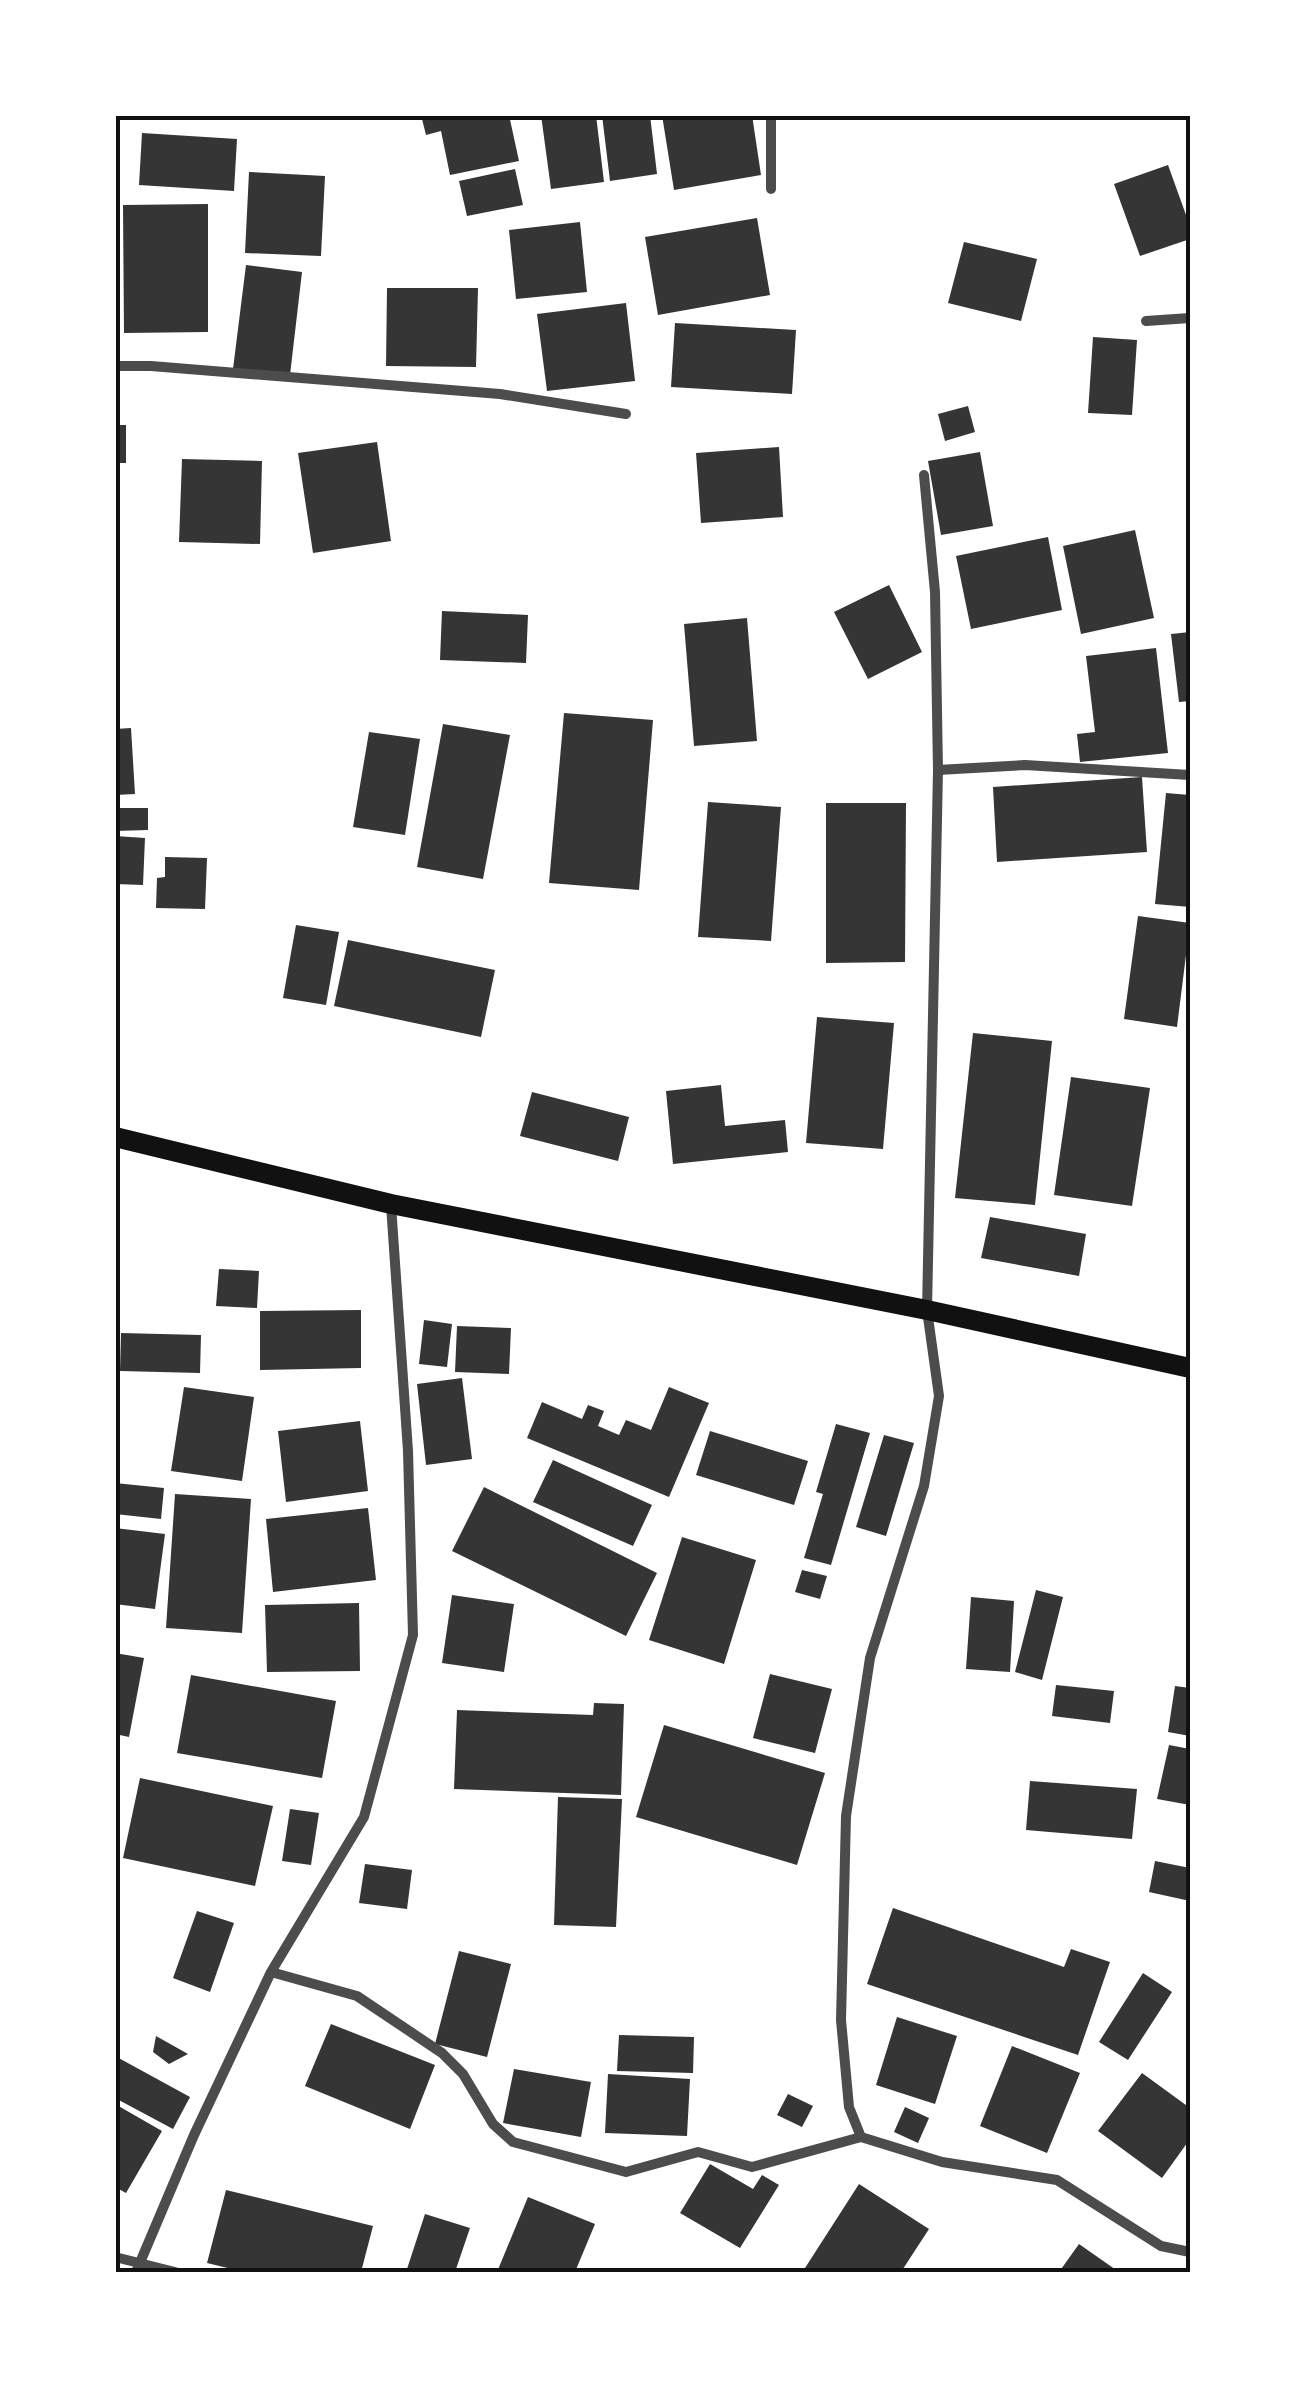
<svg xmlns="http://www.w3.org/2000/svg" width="1305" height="2387" viewBox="0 0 1305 2387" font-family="'PT Sans',sans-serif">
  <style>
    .building { fill: #353535 }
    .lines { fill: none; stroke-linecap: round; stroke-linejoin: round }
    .minor { stroke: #4c4c4c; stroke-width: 10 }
    .secondary { stroke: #111; stroke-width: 20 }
    .neatline { fill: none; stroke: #111; stroke-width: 4 }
  </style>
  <rect width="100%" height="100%" fill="#fff"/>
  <path class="building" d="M421 115H509L519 161 450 175 441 131 426 135Z
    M541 115H596L604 182 551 189Z
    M602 115H650L657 174 610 181Z
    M662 115H752L761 175 674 190Z
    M142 133 237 139 234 191 139 185Z
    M1168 165 1190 226V239L1140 256 1114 184Z
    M515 169 523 205 467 216 459 181Z
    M249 172 325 176 321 256 245 253Z
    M208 204V332L124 333 123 205Z
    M757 218 770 295 658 315 645 237Z
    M580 222 587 292 516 299 509 230Z
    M964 242 1037 259 1021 321 948 303Z
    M246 265 302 272 290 375 233 369Z
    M387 288H478L476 367 386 366Z
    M626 303 635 381 547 391 537 314Z
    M675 323 796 330 792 394 671 387Z
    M1093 337 1137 340 1132 415 1088 413Z
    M968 406 975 432 945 441 938 414Z
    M115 425H126V463H115Z
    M377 442 391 541 313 553 298 453Z
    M779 447 783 517 701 523 696 453Z
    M980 452 993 526 941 535 928 461Z
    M182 459 262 461 260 544 179 542Z
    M1135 530 1154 618 1081 634 1063 546Z
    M1048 537 1062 610 971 629 956 556Z
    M889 585 922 652 868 679 834 612Z
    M442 611 528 615 526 663 440 660Z
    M747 618 757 741 694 746 684 624Z
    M1190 632V701L1179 702 1171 634Z
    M1156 648 1168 753 1080 762 1077 734 1095 732 1086 656Z
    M564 713 653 720 639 890 549 883Z
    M443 724 510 735 483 879 417 867Z
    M131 728 135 794 115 795V729Z
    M369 732 420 739 405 835 353 827Z
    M1142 777 1147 852 997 862 993 787Z
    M1166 793 1190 795V907L1155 904Z
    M708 802 781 807 771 941 698 937Z
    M826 803H906L905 962 826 963Z
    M115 808H148V830L115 831Z
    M115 836 145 838 143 885 115 884Z
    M165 857 207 858 205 909 156 908 157 878 165 877Z
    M1138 916 1190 923 1177 1027 1124 1019Z
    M296 925 339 932 326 1005 283 998Z
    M348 940 495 970 481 1037 334 1006Z
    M817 1017 894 1023 883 1149 806 1143Z
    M973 1033 1052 1041 1035 1205 955 1198Z
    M1071 1077 1150 1088 1132 1206 1054 1195Z
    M721 1085 725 1126 785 1120 788 1152 673 1164 666 1091Z
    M532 1092 629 1117 618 1161 520 1136Z
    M990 1217 1086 1234 1079 1276 981 1258Z
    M219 1269 259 1271 257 1308 216 1306Z
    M361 1310V1368L260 1370V1311Z
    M424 1320 452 1324 447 1367 419 1364Z
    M457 1326 511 1328 509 1374 455 1372Z
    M121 1333 201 1335 200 1373 120 1371Z
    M462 1378 472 1459 426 1465 417 1384Z
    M184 1387 254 1397 242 1481 171 1471Z
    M669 1387 709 1403 669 1497 527 1438 542 1402 582 1419 588 1405 604 1411 598 1426 619 1435 626 1420 651 1430Z
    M360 1421 368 1491 286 1502 278 1431Z
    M836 1424 870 1433 831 1565 804 1558 823 1494 816 1492Z
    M710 1431 808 1461 794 1505 696 1475Z
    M884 1435 914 1443 886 1536 856 1527Z
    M553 1460 652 1505 633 1546 533 1502Z
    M115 1483 164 1488 161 1519 115 1514Z
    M484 1487 657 1573 626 1636 452 1551Z
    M175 1494 251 1499 242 1633 166 1628Z
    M368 1508 376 1580 273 1592 266 1519Z
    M115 1528 165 1534 155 1609 115 1604Z
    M682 1537 756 1560 724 1664 649 1640Z
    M802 1570 827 1576 820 1599 795 1592Z
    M1036 1590 1063 1597 1042 1680 1015 1672Z
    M452 1595 514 1604 504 1672 442 1663Z
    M971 1597 1014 1601 1010 1672 966 1669Z
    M359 1603 360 1671 267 1672 265 1605Z
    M115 1653 144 1658 129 1737 115 1734Z
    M770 1674 832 1689 815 1753 753 1738Z
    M191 1675 336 1701 322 1778 177 1753Z
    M1056 1685 1114 1691 1110 1723 1052 1716Z
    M1175 1686 1190 1688V1736L1168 1732Z
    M594 1703 624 1704 621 1795 454 1789 457 1710 593 1715Z
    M664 1725 825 1773 797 1865 636 1817Z
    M1169 1745 1190 1749V1805L1157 1799Z
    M140 1778 273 1806 255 1886 123 1858Z
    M1030 1781 1137 1789 1132 1839 1026 1830Z
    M558 1797 622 1799 616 1927 554 1925Z
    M290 1809 319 1813 311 1865 282 1861Z
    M1155 1861 1190 1868V1901L1149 1892Z
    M365 1864 412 1870 407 1909 359 1903Z
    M893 1908 1064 1967 1071 1949 1110 1962 1078 2055 867 1984Z
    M197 1911 234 1923 210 1992 173 1978Z
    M459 1951 511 1964 487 2057 435 2044Z
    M1143 1973 1172 1992 1128 2060 1099 2042Z
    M897 2017 957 2036 935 2104 876 2085Z
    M331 2024 435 2065 410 2129 305 2086Z
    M619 2035 694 2037 693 2073 617 2071Z
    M156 2036 188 2054 169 2064 153 2052Z
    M1012 2046 1080 2073 1047 2153 980 2126Z
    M115 2056 190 2097 173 2129 115 2098Z
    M514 2069 591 2082 581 2137 503 2123Z
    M1142 2073 1190 2108V2139L1162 2178 1098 2131Z
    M608 2074 690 2079 687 2136 605 2133Z
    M788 2094 813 2106 802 2127 777 2115Z
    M115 2104 162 2131 126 2193 115 2187Z
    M905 2107 929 2118 918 2143 894 2132Z
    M710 2164 753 2189 762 2175 779 2185 740 2248 680 2213Z
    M859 2184 929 2229 901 2272H812L805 2268Z
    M226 2190 373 2226 361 2272H244L207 2263Z
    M528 2197 595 2224 575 2272H497Z
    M425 2214 470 2228 455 2272H406Z
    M1079 2244 1119 2272H1059Z"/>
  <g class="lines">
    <path class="minor" d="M771 189V115
      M1146 321 1190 318
      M115 366H151L500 394 626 414
      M938 770 1025 765 1190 775
      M271 1972 357 1996 442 2053 463 2074 493 2124 513 2142 626 2172 698 2152 752 2167 861 2137 942 2162 1057 2180 1161 2246 1190 2252
      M861 2137 849 2107 841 2020 846 1816 870 1658 924 1486 939 1396 927 1310 938 770 935 592 924 475
      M115 2257 175 2272
      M136 2272 194 2135 271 1972 364 1817 413 1635 408 1451 391 1205"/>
    <path class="secondary" d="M115 1137 391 1204 927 1310 1190 1368"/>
  </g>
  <rect width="1305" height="2387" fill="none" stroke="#ffffff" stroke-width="235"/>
  <rect x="118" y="118" width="1070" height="2152" class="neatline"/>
</svg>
